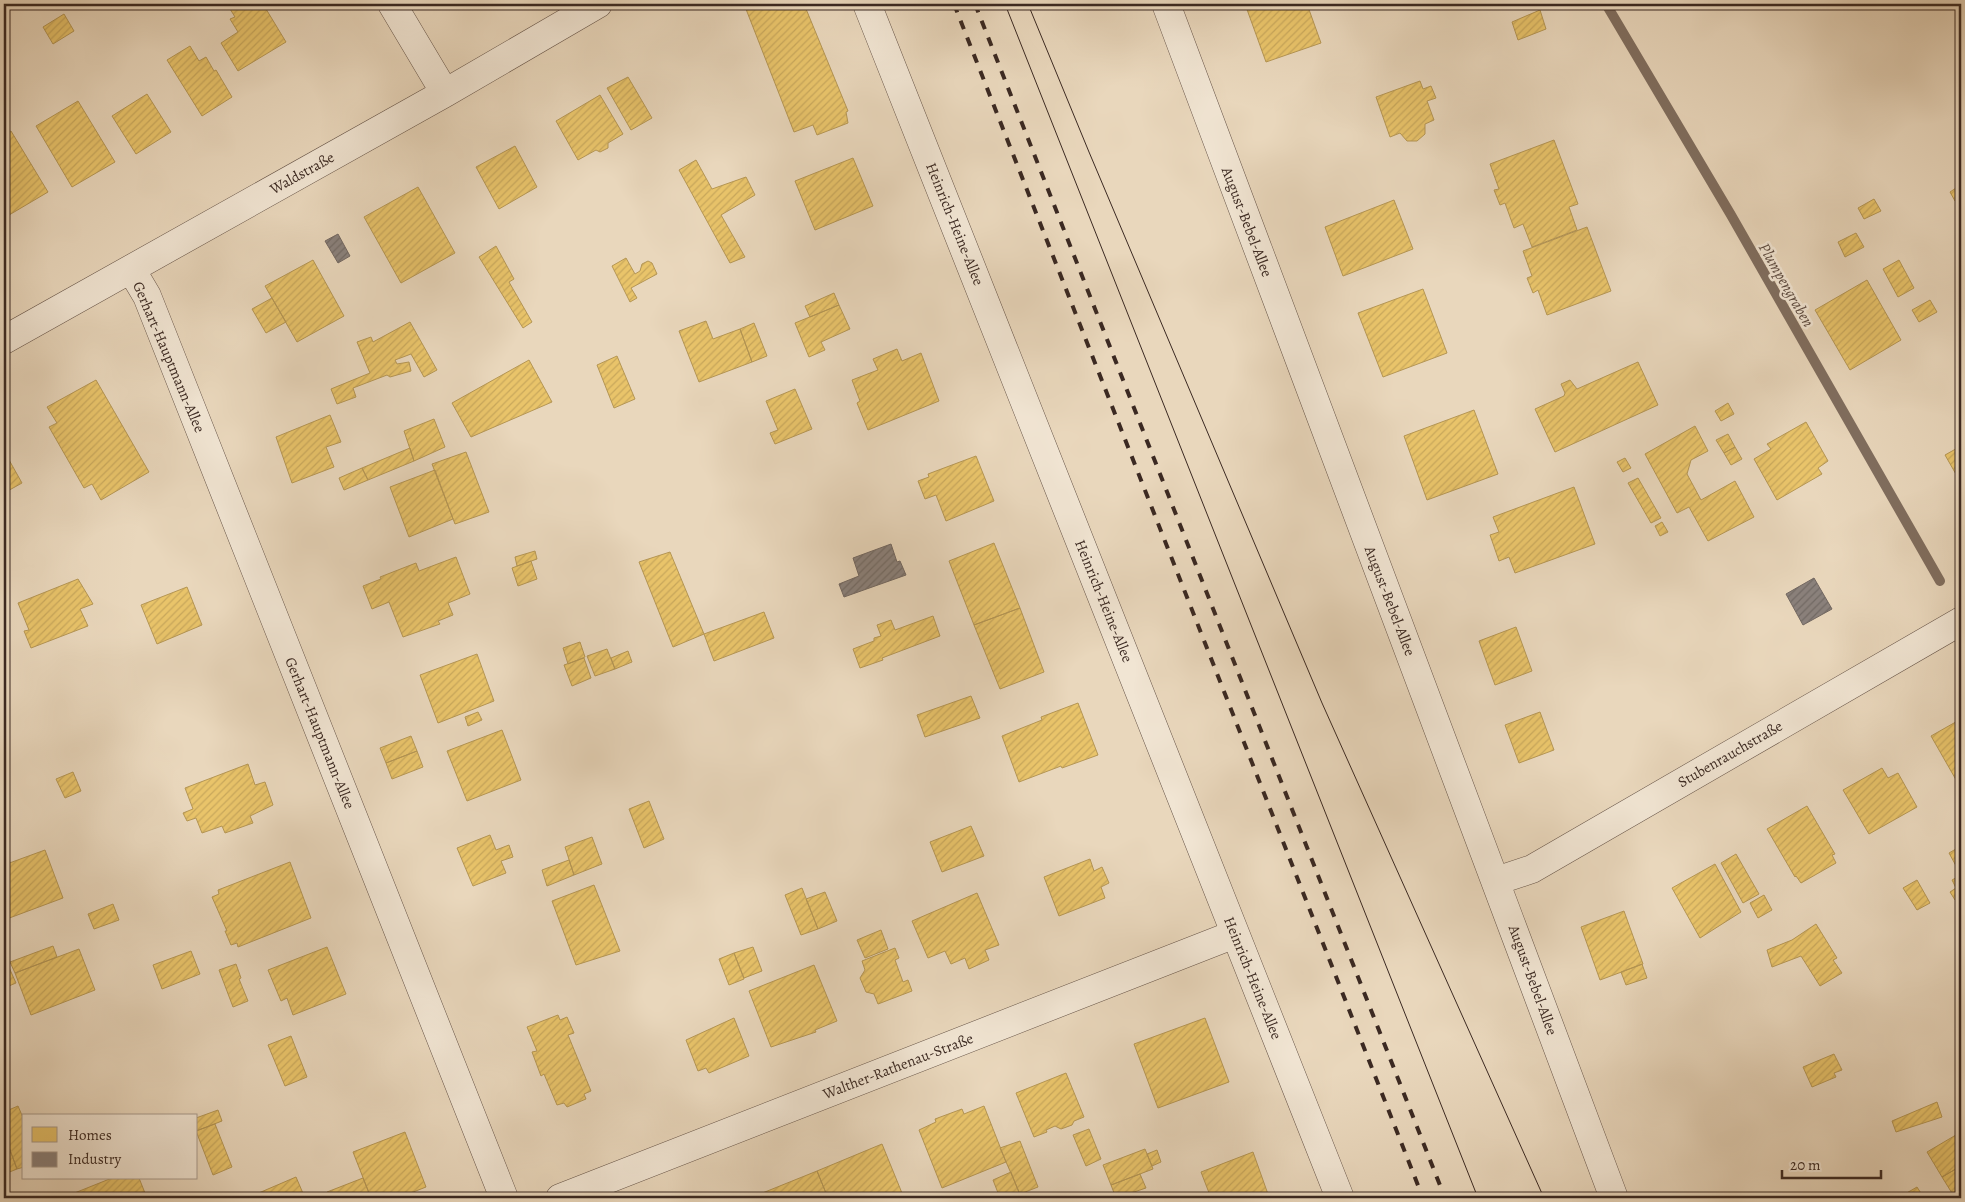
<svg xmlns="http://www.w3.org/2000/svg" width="1965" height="1202" viewBox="0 0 1965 1202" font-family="Alegreya,serif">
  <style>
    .homes { fill: url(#homes-hatch); stroke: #b59654 }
    .industry { fill: url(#industry-hatch); stroke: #726761 }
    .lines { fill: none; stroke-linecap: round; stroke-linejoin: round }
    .stream { stroke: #806e5f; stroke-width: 10 }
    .street-casing { stroke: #665448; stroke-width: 29 }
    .street { stroke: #f1e5d3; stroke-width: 28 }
    .tram { stroke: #3b2922; stroke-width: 1 }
    .rail { stroke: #3b2922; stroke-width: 4; stroke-dasharray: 9 9; stroke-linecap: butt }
    .labels { text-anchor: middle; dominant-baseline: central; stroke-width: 5; stroke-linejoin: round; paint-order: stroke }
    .street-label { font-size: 15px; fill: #3b2922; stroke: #f1e5d3 }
    .water-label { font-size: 16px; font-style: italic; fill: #5e4c41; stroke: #f1e5d3 }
  </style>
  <defs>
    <pattern id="homes-hatch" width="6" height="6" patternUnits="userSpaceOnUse" patternTransform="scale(1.25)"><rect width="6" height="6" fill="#e9c46a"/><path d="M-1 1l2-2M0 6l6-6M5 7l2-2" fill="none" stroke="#c9a85c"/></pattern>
    <pattern id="industry-hatch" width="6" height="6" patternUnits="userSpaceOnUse" patternTransform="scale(1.25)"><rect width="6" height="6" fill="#8a817c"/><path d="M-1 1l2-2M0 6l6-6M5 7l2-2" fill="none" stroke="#726a65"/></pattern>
  </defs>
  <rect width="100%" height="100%" fill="#e9d7bc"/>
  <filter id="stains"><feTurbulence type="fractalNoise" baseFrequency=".004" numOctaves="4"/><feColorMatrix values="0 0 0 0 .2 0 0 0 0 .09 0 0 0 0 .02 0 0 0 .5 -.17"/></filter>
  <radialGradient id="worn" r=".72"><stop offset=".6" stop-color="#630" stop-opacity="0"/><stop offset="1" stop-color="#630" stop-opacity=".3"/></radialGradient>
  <path class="homes" d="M227 4H263L286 42 238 71 221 43 238 32 230 19 235 17Z
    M744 4H804L848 111 846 112 848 123 817 135 813 125 794 132Z
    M1245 4H1307L1321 43 1266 62Z
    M1540 10 1546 29 1518 40 1512 22Z
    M64 14 74 31 53 44 43 27Z
    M190 46 199 61 206 57 214 71 216 70 232 97 202 116 167 60Z
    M628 77 652 118 631 130 607 88Z
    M1420 81 1423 89 1431 86 1436 98 1427 101 1434 120 1425 124V134L1417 141H1407L1400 133 1390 137 1376 97Z
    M147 94 171 132 136 154 112 116Z
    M600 95 623 134 608 143V148L600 152 596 150 578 160 556 121Z
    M78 101 115 162 72 187 36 126Z
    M11 131 48 192 4 218V135Z
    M1554 140 1578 204 1569 207 1577 230 1532 247 1523 224 1514 228 1505 203 1500 205 1494 190 1499 189 1490 164Z
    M515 146 537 187 499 209 476 167Z
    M853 158 873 206 815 230 795 181Z
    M696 160 712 189 746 177 755 195 721 215 745 257 730 263 679 170Z
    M1959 186 1961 197 1955 201 1950 192Z
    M418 187 455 253 401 283 364 217Z
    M1874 199 1881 211 1864 219 1858 208Z
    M1394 200 1413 249 1343 276 1325 227Z
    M1587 227 1611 291 1547 315 1538 290 1533 293 1527 278 1532 276 1523 251Z
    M1856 233 1864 247 1845 257 1838 242Z
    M496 246 514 279 509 282 532 322 523 328 479 257Z
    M626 258 635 274 640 271 642 264 648 261 652 263 657 274 631 288 637 298 630 302 612 266Z
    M313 260 344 316 297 342 265 286Z
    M1899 260 1914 288 1898 297 1883 269Z
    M1867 280 1901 340 1850 370 1815 310Z
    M1423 289 1447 353 1383 377 1358 313Z
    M834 293 839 305 810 317 805 306Z
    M272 298 286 322 266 333 252 309Z
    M1930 300 1937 312 1919 322 1912 310Z
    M839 305 850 329 821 342 825 350 809 357 795 323Z
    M706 321 713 339 740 329 752 362 699 382 679 331Z
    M410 322 437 370 424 377 411 354 395 360 397 364 409 362 411 371 390 377 387 375 353 388 356 397 337 404 331 389 370 373 357 342 371 337 373 342Z
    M754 323 767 356 752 362 740 329Z
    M897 349 902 361 921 353 939 401 868 430 857 403 860 401 852 380 878 370 873 359Z
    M617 356 635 399 614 408 597 365Z
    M529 360 552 402 471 437 452 403Z
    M1638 362 1658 405 1555 452 1535 409 1564 396 1565 393 1561 384 1570 380 1577 389Z
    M96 380 149 472 101 500 92 484 84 488 49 427 57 423 47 407Z
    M795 389 812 429 775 444 770 433 778 430 766 401Z
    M1728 403 1734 414 1721 421 1715 411Z
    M1474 410 1498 474 1427 500 1404 436Z
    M330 415 341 442 326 447 334 467 292 483 276 437Z
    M434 419 445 447 414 461 404 431Z
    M1806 422 1828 461 1818 468 1822 474 1777 500 1754 459 1771 449 1767 444Z
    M1695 426 1708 451 1691 460 1687 474 1701 500 1735 481 1754 517 1708 541 1689 507 1677 513 1645 454Z
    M1728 434 1735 447 1724 453 1716 440Z
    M1961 446V483L1945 455Z
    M1735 447 1742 459 1731 465 1724 453Z
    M410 448 414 461 368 480 362 468Z
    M4 451 22 483 4 493Z
    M466 452 489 512 455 524 432 464Z
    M976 456 994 501 946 521 936 495 925 499 918 481 929 477 928 474Z
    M1625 458 1631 468 1623 472 1617 462Z
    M362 468 368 480 344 490 339 478Z
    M435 470 453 519 409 537 390 487Z
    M1638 478 1661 518 1651 523 1628 483Z
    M1574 487 1595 544 1515 573 1509 557 1499 561 1490 535 1499 532 1493 517Z
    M1662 522 1668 532 1660 536 1655 526Z
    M994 543 1020 608 974 625 949 561Z
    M535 551 537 559 517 566 515 557Z
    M670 552 704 634 673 647 639 562Z
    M456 557 470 594 448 603 453 615 438 621 440 624 403 637 389 602 372 609 363 586 381 579 380 577 416 563 419 571Z
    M531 561 537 579 518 586 512 568Z
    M78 579 93 604 80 609 88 626 31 648 24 631 29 630 18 603Z
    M187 587 202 625 157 644 141 605Z
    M1020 608 1044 672 1000 689 974 625Z
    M764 612 774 638 714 661 704 634Z
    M933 616 940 636 882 658 883 660 860 668 853 649 874 641V638L881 636 877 625 891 620 895 630Z
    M1516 627 1532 671 1495 685 1479 641Z
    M580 642 585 657 568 664 563 648Z
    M607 649 615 669 595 676 587 656Z
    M628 651 632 662 615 669 611 658Z
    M477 654 494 701 438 723 420 675Z
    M584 658 591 678 572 686 564 665Z
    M971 696 980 718 925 737 917 715Z
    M1078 703 1098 755 1062 768 1061 766 1019 782 1002 736 1042 720 1041 717Z
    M478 712 482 720 468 726 465 717Z
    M1540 712 1554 750 1519 763 1505 725Z
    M1961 719V784L1959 785 1931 736Z
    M502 730 521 780 467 801 447 751Z
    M411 736 417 751 386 763 380 748Z
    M417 751 423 767 392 779 386 763Z
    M248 764 255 785 265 782 273 805 250 816 253 823 225 833 222 826 202 833 196 818 187 821 183 813 193 809 185 788Z
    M1882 768 1888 778 1898 773 1917 807 1869 834 1843 790Z
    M73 772 81 791 65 798 56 779Z
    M649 801 664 839 644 848 629 809Z
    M1807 806 1835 854 1832 855 1836 863 1801 883 1796 876 1795 877 1767 829Z
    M971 826 984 856 942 872 930 842Z
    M490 835 496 850 509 845 513 857 501 861 506 873 473 886 457 848Z
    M592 837 602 864 574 875 565 847Z
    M1961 846V875L1949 853Z
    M45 850 63 898 4 920V865Z
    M1736 854 1759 894 1743 903 1721 863Z
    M1090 859 1094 871 1102 867 1109 883 1101 887 1105 898 1059 916 1044 877Z
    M569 860 574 875 547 886 542 870Z
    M290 862 311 918 238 947 237 943 231 945 225 931H227L212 897 219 894 218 890Z
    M1715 864 1741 912 1700 938 1672 888Z
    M1961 875V897L1955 900 1950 892 1956 888 1952 880Z
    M1917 880 1930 903 1917 910 1903 888Z
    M594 885 620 951 576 965 552 901Z
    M802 888 818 929 801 935 785 895Z
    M825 892 837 921 818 929 806 899Z
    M977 893 999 945 985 950 989 960 969 969 965 958 951 964 945 951 928 958 912 921Z
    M1764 895 1772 910 1758 918 1750 903Z
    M113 904 119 920 94 929 88 914Z
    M1624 911 1643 964 1600 980 1581 927Z
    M1816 924 1837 958 1833 960 1842 973 1820 986 1801 956 1772 967 1767 950 1792 940Z
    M881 930 888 949 865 958 857 940Z
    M53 946 57 957 15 973 10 962Z
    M327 947 346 994 293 1015 287 998 281 1001 268 970Z
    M753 947 762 971 744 978 734 953Z
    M895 948 899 958 895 960 903 982 908 980 912 991 878 1004 874 994 866 992 860 978 865 970 862 961Z
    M79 949 95 990 31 1015 15 973Z
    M191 951 200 974 162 989 153 965Z
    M734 953 744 979 729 985 719 959Z
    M7 963 16 983 4 988V965Z
    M236 964 241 978 239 979 248 1001 233 1007 219 970Z
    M1642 964 1647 978 1626 985 1621 972Z
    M814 965 837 1021 815 1030 816 1032 771 1047 749 991Z
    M558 1015 560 1020 567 1017 574 1033 568 1035 591 1091 584 1094 586 1099 567 1107 564 1103 557 1105 544 1074 541 1076 532 1052 537 1051 527 1027Z
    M734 1018 749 1056 709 1073 706 1068 698 1071 686 1040Z
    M1205 1018 1229 1082 1158 1108 1134 1044Z
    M291 1036 307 1077 285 1086 268 1045Z
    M1834 1054 1842 1070 1834 1073 1836 1077 1812 1087 1803 1067Z
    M1066 1073 1084 1117 1074 1121 1072 1125 1061 1129 1055 1126 1046 1130 1047 1132 1034 1137 1016 1093Z
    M1937 1102 1942 1117 1896 1132 1892 1121Z
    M18 1106 24 1120V1167L17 1169 4 1134V1112Z
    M984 1106 1006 1162 942 1188 919 1130 936 1122 935 1119 962 1109 964 1114Z
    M218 1110 222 1121 196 1131V1118Z
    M215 1124 232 1167 213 1175 196 1131Z
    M1089 1129 1101 1159 1086 1166 1073 1135Z
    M405 1132 426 1187 398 1198H371L353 1152Z
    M1961 1132V1166L1942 1177 1927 1152Z
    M4 1134 17 1169 7 1173 4 1165Z
    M1020 1141 1038 1187 1020 1194 1000 1148Z
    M882 1144 904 1198H828L817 1171Z
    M1145 1149 1153 1169 1111 1185 1103 1165Z
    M1157 1150 1161 1162 1152 1166 1147 1154Z
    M1253 1152 1269 1197 1211 1198 1201 1172Z
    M1961 1166V1198H1955L1942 1177Z
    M817 1171 828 1198H756L755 1196Z
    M1011 1172 1021 1198H1000L993 1180Z
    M1140 1174 1146 1188 1116 1198 1111 1185Z
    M296 1177 305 1198H255L254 1195Z
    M112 1178H139L147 1198H67V1196Z
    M363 1178 371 1198H329L327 1192Z
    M1917 1187 1924 1198H1898Z"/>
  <path class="industry" d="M338 234 350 256 338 263 325 241Z
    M891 544 897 562 900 561 906 575 844 597 839 584 859 576 853 558Z
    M1814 578 1832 609 1803 625 1786 594Z"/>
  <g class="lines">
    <path class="stream" d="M1606 4 1731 215 1940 581"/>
    <defs>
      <path id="street" d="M392 4 445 93
        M867 4 1340 1198
        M1166 4 1614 1198
        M131 269 147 296 504 1198
        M4 340 445 93 598 4
        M1496 881 1532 869 1961 621
        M560 1198 1235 934"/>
    </defs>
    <use href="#street" class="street-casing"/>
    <use href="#street" class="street"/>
    <path class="tram" d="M1005 4 1478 1198
      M1028 4 1089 152 1322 703 1544 1198"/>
    <path class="rail" d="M954 4 1423 1198
      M975 4 1445 1198"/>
  </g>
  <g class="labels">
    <g class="street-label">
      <text transform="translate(302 173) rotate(-29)">Waldstraße</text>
      <text transform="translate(1247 222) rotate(69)">August-Bebel-Allee</text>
      <text transform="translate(955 224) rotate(68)">Heinrich-Heine-Allee</text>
      <text transform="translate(169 357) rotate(67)">Gerhart-Hauptmann-Allee</text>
      <text transform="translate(1104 601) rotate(68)">Heinrich-Heine-Allee</text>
      <text transform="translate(1390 601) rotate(69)">August-Bebel-Allee</text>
      <text transform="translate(320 733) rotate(68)">Gerhart-Hauptmann-Allee</text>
      <text transform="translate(1730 754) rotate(-30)">Stubenrauchstraße</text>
      <text transform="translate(1253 978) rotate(68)">Heinrich-Heine-Allee</text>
      <text transform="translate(1533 980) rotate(70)">August-Bebel-Allee</text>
      <text transform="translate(898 1066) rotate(-21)">Walther-Rathenau-Straße</text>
    </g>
    <g class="water-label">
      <text transform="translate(1786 285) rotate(60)">Plumpengraben</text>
    </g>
  </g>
  <rect width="1965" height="1202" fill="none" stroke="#e9d7bc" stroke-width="20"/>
  <rect x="5" y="5" width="1955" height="1192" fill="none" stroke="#3b2922" stroke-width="2.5"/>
  <rect x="10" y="10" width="1945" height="1182" fill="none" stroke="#3b2922"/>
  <rect x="22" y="1114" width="175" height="65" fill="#f1e5d3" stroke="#a89a8c"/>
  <rect x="32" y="1127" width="25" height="15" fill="#e9c46a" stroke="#a89a8c"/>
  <text x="68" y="1140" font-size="15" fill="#3b2922">Homes</text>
  <rect x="32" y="1152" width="25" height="15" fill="#8a817c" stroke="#a89a8c"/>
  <text x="68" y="1164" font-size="15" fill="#3b2922">Industry</text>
  <path d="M1782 1170v8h99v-8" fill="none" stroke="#3b2922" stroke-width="2.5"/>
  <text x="1790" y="1170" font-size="15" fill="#3b2922" stroke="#f1e5d3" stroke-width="4" paint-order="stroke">20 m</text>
  <rect width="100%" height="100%" filter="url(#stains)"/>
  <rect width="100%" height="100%" fill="url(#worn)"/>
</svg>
